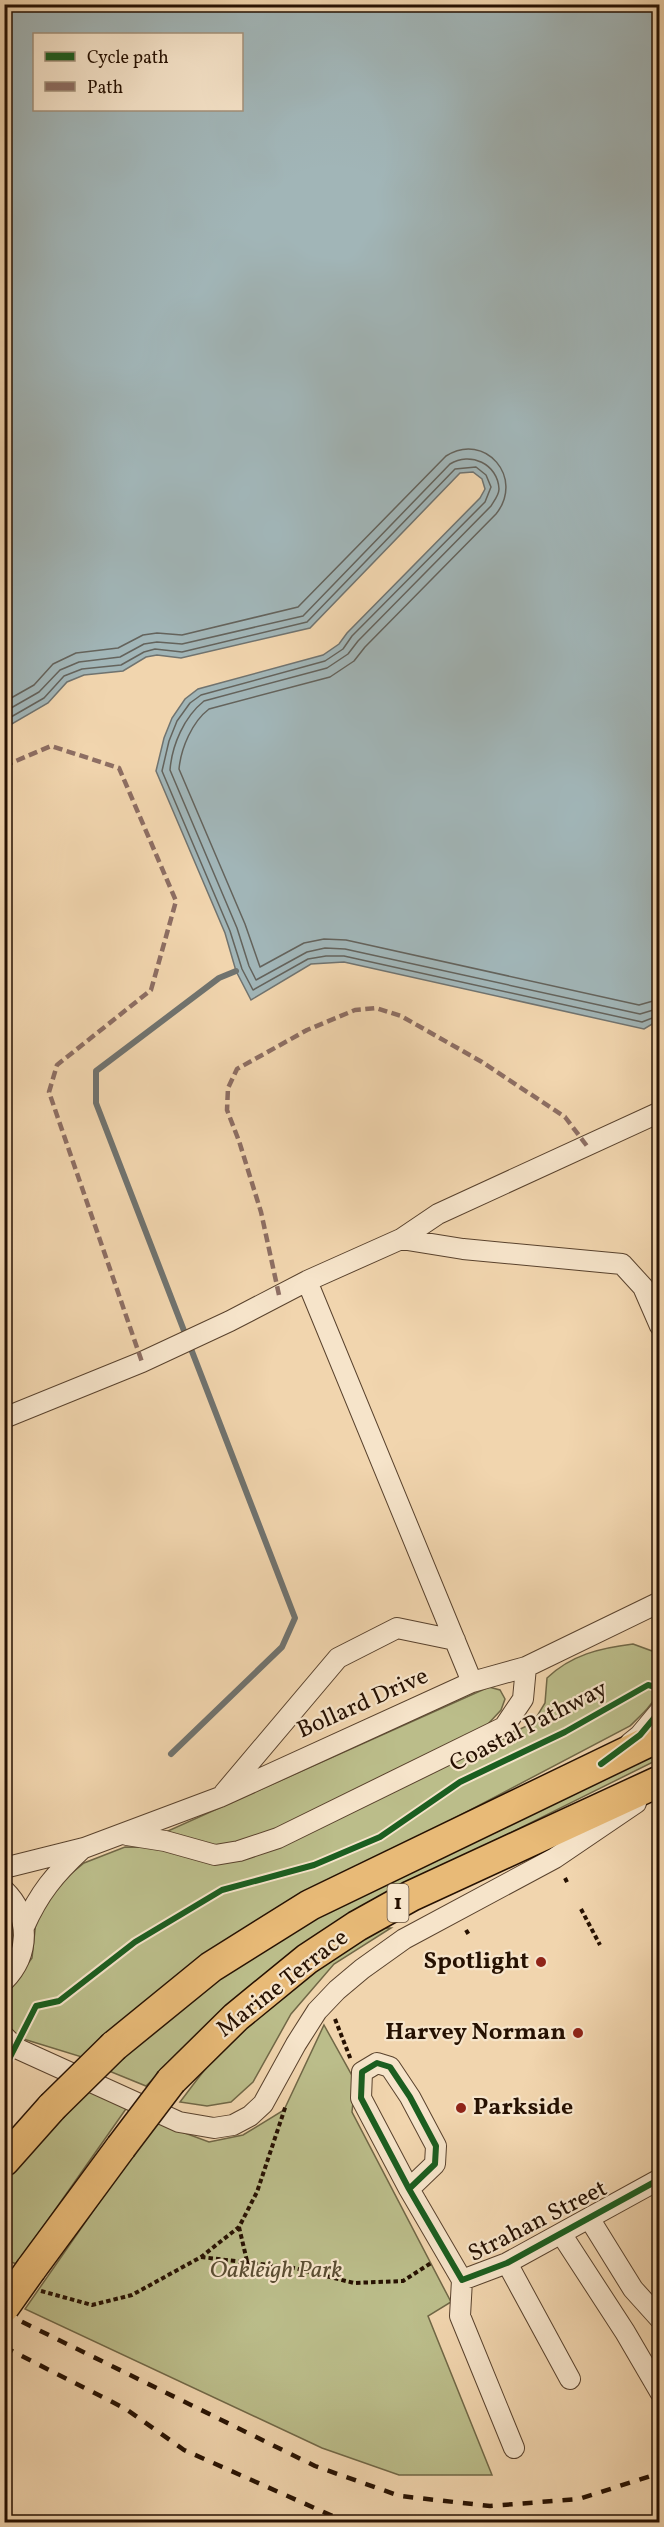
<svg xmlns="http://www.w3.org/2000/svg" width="664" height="2527" viewBox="0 0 664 2527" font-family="Vollkorn,serif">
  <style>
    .green { fill: #bbbd8a; stroke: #706746; stroke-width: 1.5 }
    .water { fill: #a1b5b7; stroke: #70736f; stroke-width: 1.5; fill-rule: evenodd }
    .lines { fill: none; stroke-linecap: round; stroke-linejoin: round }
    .shore { stroke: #64635c; stroke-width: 1.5 }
    .stream { stroke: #70736f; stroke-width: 6 }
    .minor-casing { stroke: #59422d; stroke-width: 22 }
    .highway-casing { stroke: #261102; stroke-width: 33 }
    .path { stroke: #261102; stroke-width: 4; stroke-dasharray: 4.5 3; stroke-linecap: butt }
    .minor { stroke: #f6e4ca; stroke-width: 20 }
    .highway { stroke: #e8ba77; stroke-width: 30 }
    .rail { stroke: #261102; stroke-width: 4.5; stroke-dasharray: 10 10; stroke-linecap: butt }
    .highway-bridge-casing { stroke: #261102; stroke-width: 33; stroke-linecap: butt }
    .highway-bridge { stroke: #e8ba77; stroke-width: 30 }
    .quiet { stroke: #8d6e63; stroke-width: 4.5; stroke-dasharray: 9 4.5; stroke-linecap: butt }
    .cycleway-casing { stroke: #f6e4ca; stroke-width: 10 }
    .cycleway { stroke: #1b5e20; stroke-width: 6 }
    .poi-dot { fill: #8f2418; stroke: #f6e4ca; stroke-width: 2 }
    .labels { text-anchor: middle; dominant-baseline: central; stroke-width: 4.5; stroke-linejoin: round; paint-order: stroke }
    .shield { fill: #f6e4ca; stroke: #64503e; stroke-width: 1.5 }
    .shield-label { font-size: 22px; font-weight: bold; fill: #261102 }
    .street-label { font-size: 24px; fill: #261102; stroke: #f6e4ca }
    .poi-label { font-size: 24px; font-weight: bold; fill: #261102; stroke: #f6e4ca; text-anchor: end }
    .park-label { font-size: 24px; font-style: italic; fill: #5a4d32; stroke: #f6e4ca }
  </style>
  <rect width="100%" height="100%" fill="#f1d5ae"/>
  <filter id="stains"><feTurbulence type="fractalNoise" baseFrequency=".00333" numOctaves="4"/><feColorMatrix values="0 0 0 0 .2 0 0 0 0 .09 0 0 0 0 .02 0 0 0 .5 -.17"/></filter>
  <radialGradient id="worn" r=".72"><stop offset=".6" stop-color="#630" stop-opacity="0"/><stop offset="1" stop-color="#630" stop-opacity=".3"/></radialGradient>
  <path class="green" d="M633 1644 652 1651 659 1659C659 1699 658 1699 630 1726L335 1881 85 2058 17 2037 5 2028V1990L11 1987 32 1958 36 1921 50 1891 84 1863 125 1847 269 1848 533 1723 545 1703 547 1678C571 1655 600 1648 633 1644Z
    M489 1687 500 1690 505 1699 501 1710 474 1739 240 1846 217 1847 159 1835Z
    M659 1752V1759L369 1903 223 2012 146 2086 109 2071 183 2003 286 1934 363 1893Z
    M4 1906C18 1925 17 1946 4 1965Z
    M378 1928H391L334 1964 291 2014 253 2082 231 2102 207 2106 180 2102C191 2088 202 2072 214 2059 261 2006 320 1967 378 1928Z
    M324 2025 355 2081 352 2112 451 2302 428 2316 492 2475H399L322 2448 25 2309 155 2122 209 2142 243 2135 284 2110Z
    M88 2091 128 2106 17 2264 5 2260 4 2182Z"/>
  <path class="water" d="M5 4 659 5V1020L644 1029 344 962 311 964 251 1000 236 971 225 933 156 771 164 738 172 718 185 699 198 689 323 655 339 644 347 633 480 498 485 489 482 479 473 472 460 473 310 628 181 658 157 655 146 657 123 671 84 675 67 682 48 703 5 728ZM34 34H242V110H34Z"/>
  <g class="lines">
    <path class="shore" d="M4 702 34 685 53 664 76 653 118 648 143 635 157 633 182 635 298 607 446 456C485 431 525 478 496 514L365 647 354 661 330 677 209 709C192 722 181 748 179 769L245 924 260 967 304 943 324 939 346 940 639 1005 660 999
      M4 712 39 692 60 670 79 662 120 657 144 644 157 642 182 644 303 616 450 464C470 451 498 464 499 489 499 495 494 501 491 506L358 641 348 654 327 668 204 701C184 717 172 745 170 770L237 928 249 966 256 980 307 952 325 948 345 949 640 1014 660 1008
      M4 721 44 698 64 676 82 669 121 665 144 652 155 649 182 652 307 622 455 469 476 467 486 475 491 487 485 502 352 636 343 649 325 661 201 695 190 703 177 721 169 741 162 771 230 931 242 969 253 990 308 959 326 956H344L642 1022 660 1015"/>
    <path class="stream" d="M171 1754 282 1647 295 1618 96 1103V1071L219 978 236 971"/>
    <defs>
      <path id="minor" d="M401 1239 438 1214 660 1112
        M307 1281 472 1682
        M4 1418 142 1362 230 1321 307 1281 401 1239 463 1249 622 1264 643 1287 660 1326
        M630 1743 640 1735 660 1711
        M224 1793 338 1658 397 1628 455 1640
        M127 1835 165 1841 215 1855 239 1851 278 1838 504 1727 523 1699 526 1667
        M4 1868 84 1848 220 1797 472 1682 526 1667 660 1602
        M4 1890C31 1916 30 1955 4 1981
        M24 1927C39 1893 55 1874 82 1849
        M4 2036 16 2048 179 2122 214 2128 233 2125 250 2116 263 2104 296 2044 317 2011 337 1990 362 1969 404 1939 555 1858 636 1803
        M409 2189 435 2164 436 2146 410 2097 390 2067 377 2063 362 2072 361 2098 409 2189 462 2280 507 2263 660 2179
        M589 2218 633 2289 660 2319
        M562 2235 625 2332 660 2392
        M507 2263 570 2379
        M462 2280 460 2316 514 2448"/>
      <path id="highway" d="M114 2046 211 1967 310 1905 660 1736
        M171 2081 236 2017 307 1959 357 1926 411 1896 660 1781
        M4 2161 52 2107
        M31 2269 121 2147"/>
    </defs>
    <use href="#minor" class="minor-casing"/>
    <use href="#highway" class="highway-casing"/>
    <path class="path" d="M565 1878 568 1884
      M581 1909 600 1945
      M466 1930 469 1935
      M335 2019 351 2060
      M239 2227 247 2261
      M201 2257 294 2268 354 2283 403 2281 431 2263
      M41 2291 92 2305 132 2295 201 2257 239 2227 257 2192 286 2105"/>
    <use href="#minor" class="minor"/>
    <use href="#highway" class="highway"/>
    <path class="rail" d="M4 2313 315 2466 400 2496 490 2506 579 2499 660 2473
      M4 2347 126 2409 184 2450 346 2522
      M637 2522 660 2515"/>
    <defs>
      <path id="highway-bridge" d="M52 2107 114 2046
        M121 2147 171 2081
        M4 2307 31 2269"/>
    </defs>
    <use href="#highway-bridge" class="highway-bridge-casing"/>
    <use href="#highway-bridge" class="highway-bridge"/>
    <path class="quiet" d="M4 766 51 746 119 768 176 901 151 990 57 1065 49 1092 142 1362
      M279 1295 261 1212 239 1141 227 1110 228 1088 237 1069 307 1030 355 1010 376 1008 401 1016 482 1062 565 1117 587 1146"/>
    <defs>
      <path id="cycleway" d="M601 1764 640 1735 660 1711
        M4 2069 36 2006 59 2001 135 1942 222 1890 314 1865 380 1837 460 1782 565 1732 648 1685 660 1688
        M409 2189 435 2164 436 2146 410 2097 390 2067 377 2063 362 2072 361 2098 409 2189 462 2280 507 2263 660 2179"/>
    </defs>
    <use href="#cycleway" class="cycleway-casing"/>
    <use href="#cycleway" class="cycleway"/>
  </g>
  <g class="poi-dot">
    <circle cx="541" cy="1962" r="6"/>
    <circle cx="578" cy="2033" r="6"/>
    <circle cx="461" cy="2108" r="6"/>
  </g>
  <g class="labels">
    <rect class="shield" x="387.5" y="1884" width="21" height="38" rx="4.5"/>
    <g class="shield-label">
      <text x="398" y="1903">1</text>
    </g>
    <g class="street-label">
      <text transform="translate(363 1704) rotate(-24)">Bollard Drive</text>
      <text transform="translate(529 1727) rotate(-27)">Coastal Pathway</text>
      <text transform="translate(283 1984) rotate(-38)">Marine Terrace</text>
      <text transform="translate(538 2222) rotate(-27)">Strahan Street</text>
    </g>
    <g class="poi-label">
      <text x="529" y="1962">Spotlight</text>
      <text x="566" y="2033">Harvey Norman</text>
      <text x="473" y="2108" text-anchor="start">Parkside</text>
    </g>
    <g class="park-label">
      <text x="276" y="2271">Oakleigh Park</text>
    </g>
  </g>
  <rect width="664" height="2527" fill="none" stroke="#f1d5ae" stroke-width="24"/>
  <rect x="6" y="6" width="652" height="2515" fill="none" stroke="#261102" stroke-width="3"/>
  <rect x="12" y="12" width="640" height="2503" fill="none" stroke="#261102" stroke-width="1.5"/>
  <rect x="33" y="33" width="210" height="78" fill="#f6e4ca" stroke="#a3907a" stroke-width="1.5"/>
  <rect x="45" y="52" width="30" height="9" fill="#1b5e20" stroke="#a3907a" stroke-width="1.5"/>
  <text x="87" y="63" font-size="18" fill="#261102">Cycle path</text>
  <rect x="45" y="82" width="30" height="9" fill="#8d6e63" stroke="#a3907a" stroke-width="1.5"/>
  <text x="87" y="93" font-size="18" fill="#261102">Path</text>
  <rect width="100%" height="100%" filter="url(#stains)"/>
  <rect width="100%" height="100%" fill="url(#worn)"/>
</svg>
